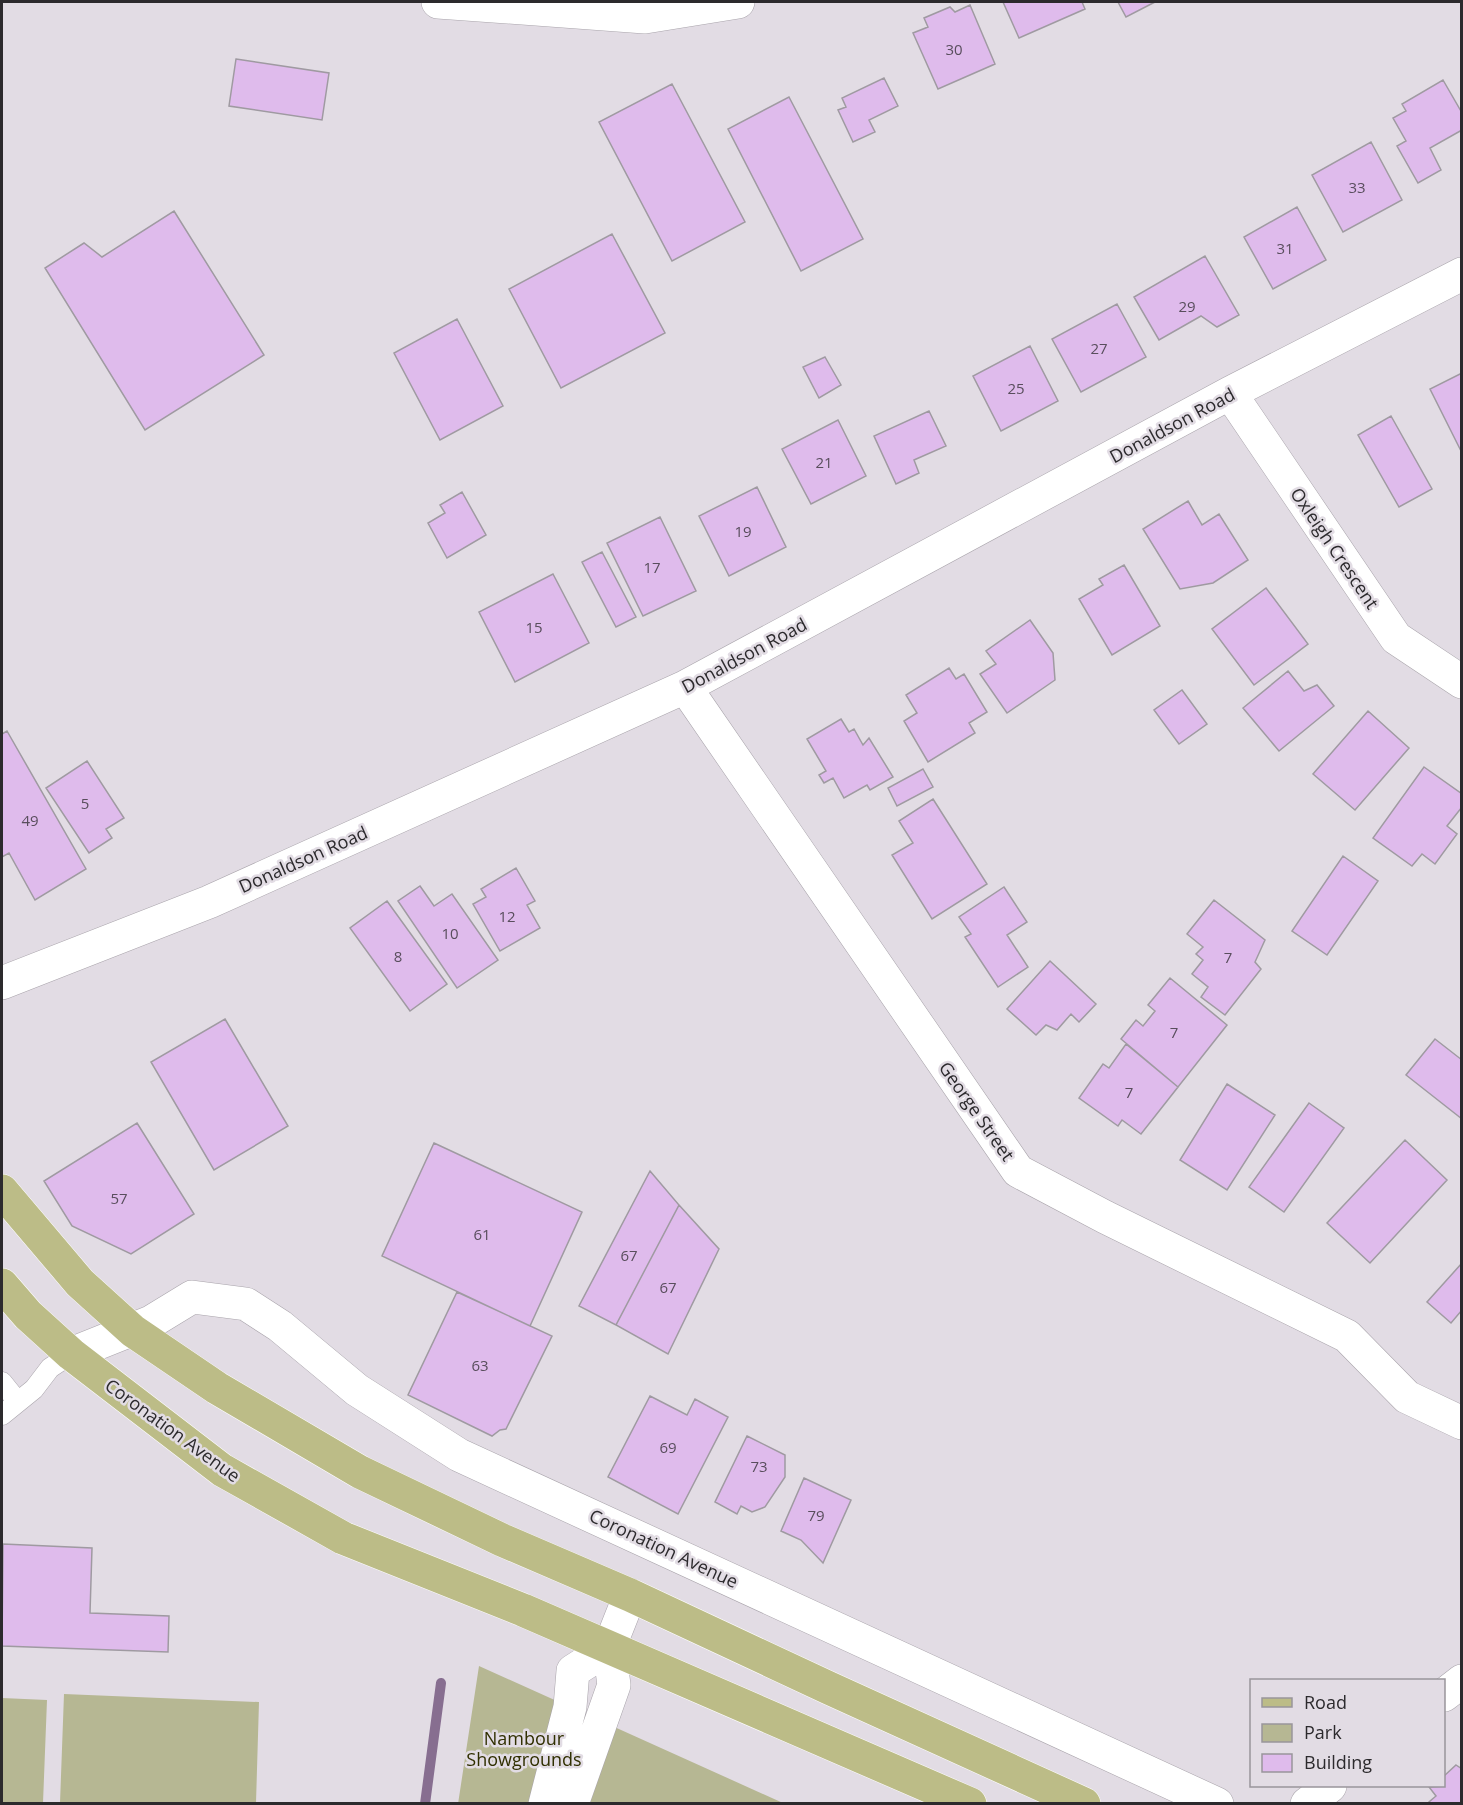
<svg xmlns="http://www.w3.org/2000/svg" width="1463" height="1805" viewBox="0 0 1463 1805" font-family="'Open Sans',sans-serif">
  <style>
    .green { fill: #b6b793 }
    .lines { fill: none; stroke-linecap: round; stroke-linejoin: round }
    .stream { stroke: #876e90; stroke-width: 10 }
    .building { fill: #dfbbec; stroke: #9f9aa1; stroke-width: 1.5 }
    .service-casing { stroke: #a9a4ab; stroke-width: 21 }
    .minor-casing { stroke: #a9a4ab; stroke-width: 34 }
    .primary-casing { stroke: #fff; stroke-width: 34 }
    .service { stroke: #fff; stroke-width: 20 }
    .minor { stroke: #fff; stroke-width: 33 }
    .primary { stroke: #bcbc87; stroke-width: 33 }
    .labels { text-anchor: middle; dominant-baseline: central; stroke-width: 5; stroke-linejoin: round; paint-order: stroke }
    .number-label { font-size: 15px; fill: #594e5d }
    .street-label { font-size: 18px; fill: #2c2a2d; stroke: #e2dce4 }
    .park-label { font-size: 18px; fill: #302f00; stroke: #e2dce4 }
  </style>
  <rect width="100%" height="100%" fill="#e2dce4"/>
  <path class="green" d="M479 1666 783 1803 458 1804Z
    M64 1694 259 1702 256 1803H60Z
    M2 1698 47 1700 43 1803H2Z"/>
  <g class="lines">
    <path class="stream" d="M425 1804 441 1683"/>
  </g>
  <path class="building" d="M1003 2H1082L1085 9 1019 38Z
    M1118 2H1155L1126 17Z
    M970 5 995 64 938 89 913 33 928 27 924 18 950 7 955 12Z
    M236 59 329 73 322 120 229 106Z
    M884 78 898 106 869 120 875 132 853 142 838 110 846 107 842 98Z
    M1443 80 1462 113V130L1430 148 1441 170 1418 183 1397 146 1406 141 1393 118 1406 111 1402 104Z
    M672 84 745 222 672 261 599 122Z
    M789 97 863 239 801 271 728 129Z
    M1371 142 1402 200 1343 232 1312 175Z
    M1297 207 1326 260 1273 289 1244 237Z
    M174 211 264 355 145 430 45 268 84 243 102 257Z
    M612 234 665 333 561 388 509 289Z
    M1205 256 1239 315 1217 327 1201 316 1159 340 1134 297Z
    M1117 304 1146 357 1081 392 1052 339Z
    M457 319 503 406 440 440 394 353Z
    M1030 346 1058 401 1001 431 973 376Z
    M825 357 841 385 819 398 803 367Z
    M1462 373V453L1430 389Z
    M929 411 946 446 914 460 919 473 896 484 874 436Z
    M1391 416 1432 489 1399 507 1358 435Z
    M838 420 866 476 811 504 782 449Z
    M757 487 786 547 729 576 699 516Z
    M462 492 486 535 447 558 428 523 445 513 440 505Z
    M1188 501 1202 525 1219 514 1248 560 1213 583 1180 589 1143 529Z
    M660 517 696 591 643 616 607 543Z
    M602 552 636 617 616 627 582 562Z
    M1124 565 1160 626 1112 655 1079 599 1103 585 1099 579Z
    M553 574 589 643 515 682 479 612Z
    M1266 588 1308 644 1254 685 1212 629Z
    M1030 620 1053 653 1055 680 1007 713 980 674 996 664 986 651Z
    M949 668 956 679 964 674 987 712 969 723 975 733 928 762 904 721 917 713 906 695Z
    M1288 671 1304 691 1317 685 1334 706 1279 751 1243 708Z
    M1182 690 1207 724 1179 744 1154 710Z
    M1368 711 1409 748 1355 810 1313 774Z
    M841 719 849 732 854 729 863 745 869 738 893 777 870 790 867 785 844 798 833 778 824 783 819 775 826 771 807 739Z
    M7 731 86 869 35 900 9 853 2 857V734Z
    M87 761 124 818 106 829 112 838 89 853 46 788Z
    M1424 767 1462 794V807L1447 826 1457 834 1435 864 1422 854 1412 866 1373 838Z
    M923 769 933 787 897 806 888 788Z
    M933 799 987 884 932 919 892 855 913 843 899 821Z
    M1343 856 1378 881 1327 955 1292 931Z
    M516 868 535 901 527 905 540 928 500 951 473 904 486 897 481 889Z
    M420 886 434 906 452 894 498 960 457 988 398 901Z
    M1004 887 1027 922 1007 935 1028 967 998 987 965 937 971 934 959 917Z
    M1214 900 1265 940 1255 962 1261 969 1225 1015 1201 997 1208 987 1192 974 1203 960 1196 954 1203 947 1187 934Z
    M387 901 447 984 410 1011 350 928Z
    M1050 961 1096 1004 1079 1022 1071 1014 1057 1030 1046 1025 1036 1035 1007 1009Z
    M1170 978 1227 1025 1178 1087 1121 1039 1136 1020 1143 1026 1155 1011 1148 1005Z
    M225 1019 288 1126 214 1170 151 1062Z
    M1435 1039 1462 1060V1119L1406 1075Z
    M1126 1044 1178 1087 1141 1134 1122 1120 1118 1126 1079 1098 1103 1064 1109 1068Z
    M1227 1084 1275 1115 1227 1190 1180 1160Z
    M1309 1103 1344 1128 1284 1212 1249 1187Z
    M137 1123 194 1214 131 1254 72 1226 44 1181Z
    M1405 1140 1447 1180 1370 1263 1327 1223Z
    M434 1143 582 1212 530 1326 382 1256Z
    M650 1171 679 1205 616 1325 579 1306Z
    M679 1205 719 1249 668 1354 616 1325Z
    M1462 1263V1310L1451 1323 1427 1302Z
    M457 1292 552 1336 506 1429 500 1430 492 1436 408 1395Z
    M650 1396 687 1415 695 1399 728 1417 678 1514 608 1477Z
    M747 1436 785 1455V1477L765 1507 752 1512 741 1506 737 1514 715 1502Z
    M804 1478 851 1500 823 1563 801 1540 781 1531Z
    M3 1544 92 1548 90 1613 169 1616 168 1652 2 1646Z
    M1456 1765 1462 1769V1804H1430L1429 1802 1436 1796 1429 1787 1444 1786V1776Z"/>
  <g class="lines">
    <defs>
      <path id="service" d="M2 1382 18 1402
        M2 1415 34 1389 50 1368 71 1354"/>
      <path id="minor" d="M438 2 645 17 738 2
        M1230 393 1396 638 1462 682
        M685 687 1018 1171 1105 1217 1347 1336 1407 1397 1462 1423
        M2 983 209 902 685 687 1230 393 1462 274
        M71 1354 151 1322 192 1297 246 1304 280 1326 357 1390 459 1455 1217 1804
        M609 1648 630 1595
        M1444 1695 1462 1681
        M545 1804 570 1707 573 1671 609 1648
        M572 1804 614 1685 609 1648
        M1307 1804 1330 1786"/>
      <path id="primary" d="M2 1191 80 1283 133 1331 217 1388 360 1472 502 1540 630 1595 829 1688 1084 1804
        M2 1285 28 1315 71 1354 222 1470 343 1538 523 1610 970 1804"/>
    </defs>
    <use href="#service" class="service-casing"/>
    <use href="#minor" class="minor-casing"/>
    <use href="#primary" class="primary-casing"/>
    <use href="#service" class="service"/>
    <use href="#minor" class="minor"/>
    <use href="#primary" class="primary"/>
  </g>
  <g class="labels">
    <g class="number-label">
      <text x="954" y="49">30</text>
      <text x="1357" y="187">33</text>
      <text x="1285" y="248">31</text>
      <text x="1187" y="306">29</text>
      <text x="1099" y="348">27</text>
      <text x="1016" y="388">25</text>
      <text x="824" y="462">21</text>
      <text x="743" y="531">19</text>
      <text x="652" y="567">17</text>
      <text x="534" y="627">15</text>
      <text x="85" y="803">5</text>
      <text x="30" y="820">49</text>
      <text x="507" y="916">12</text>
      <text x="450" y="933">10</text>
      <text x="398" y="956">8</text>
      <text x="1228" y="957">7</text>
      <text x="1174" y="1032">7</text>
      <text x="1129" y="1092">7</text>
      <text x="119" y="1198">57</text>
      <text x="482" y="1234">61</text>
      <text x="629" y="1255">67</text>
      <text x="668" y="1287">67</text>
      <text x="480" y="1365">63</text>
      <text x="668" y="1447">69</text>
      <text x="759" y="1466">73</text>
      <text x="816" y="1515">79</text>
    </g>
    <g class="street-label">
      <text transform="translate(1172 425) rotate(-28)">Donaldson Road</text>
      <text transform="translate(1335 548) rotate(56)">Oxleigh Crescent</text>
      <text transform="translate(744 655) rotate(-28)">Donaldson Road</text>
      <text transform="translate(303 859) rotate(-24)">Donaldson Road</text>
      <text transform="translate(977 1111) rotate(55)">George Street</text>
      <text transform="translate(173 1430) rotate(36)">Coronation Avenue</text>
      <text transform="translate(664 1548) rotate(25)">Coronation Avenue</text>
    </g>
    <g class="park-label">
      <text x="524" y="1738">Nambour<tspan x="524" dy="21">Showgrounds</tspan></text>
    </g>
  </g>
  <rect width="1463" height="1805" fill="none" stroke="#2c2a2d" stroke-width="6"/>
  <rect x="1250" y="1679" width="195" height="108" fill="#e2dce4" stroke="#99959b" stroke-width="1.5"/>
  <rect x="1262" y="1698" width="30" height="9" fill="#bcbc87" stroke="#99959b" stroke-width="1.5"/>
  <text x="1304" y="1709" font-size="18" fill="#2c2a2d">Road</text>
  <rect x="1262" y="1724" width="30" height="18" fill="#b6b793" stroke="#99959b" stroke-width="1.5"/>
  <text x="1304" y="1739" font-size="18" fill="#2c2a2d">Park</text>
  <rect x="1262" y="1754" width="30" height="18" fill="#dfbbec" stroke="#99959b" stroke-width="1.5"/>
  <text x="1304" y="1769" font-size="18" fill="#2c2a2d">Building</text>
</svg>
